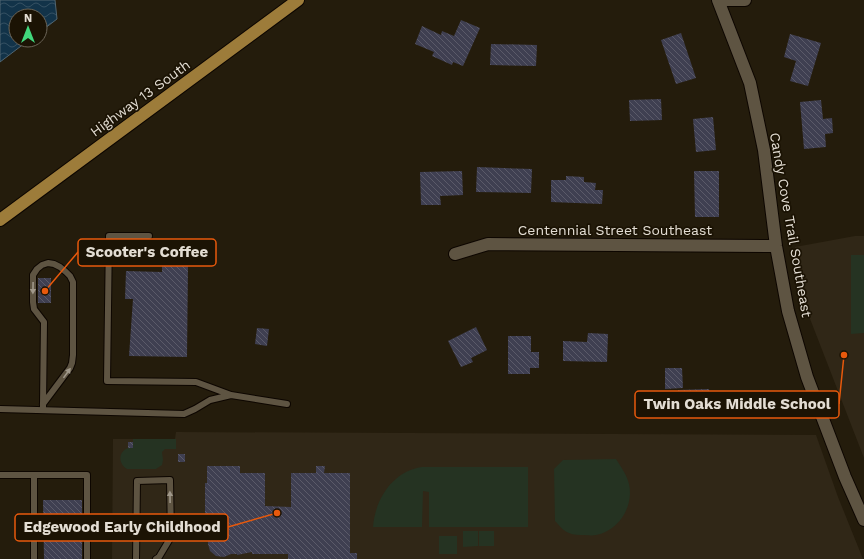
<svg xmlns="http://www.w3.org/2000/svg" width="864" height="559" viewBox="0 0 864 559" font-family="'Work Sans',sans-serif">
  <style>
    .education { fill: #302717 }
    .park { fill: #253322 }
    .water { fill: url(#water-waves); stroke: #516672 }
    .building { fill: url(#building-back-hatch) }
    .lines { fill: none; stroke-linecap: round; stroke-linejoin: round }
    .lane-casing { stroke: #0d0600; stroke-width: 8 }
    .street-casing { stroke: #0d0600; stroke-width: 14 }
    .primary-casing { stroke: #0d0600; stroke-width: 14 }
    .lane { stroke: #5e5442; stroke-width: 6 }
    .street { stroke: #5e5442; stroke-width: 12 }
    .primary { stroke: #9d7c3a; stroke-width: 12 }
    .oneway { fill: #a0988a }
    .labels { text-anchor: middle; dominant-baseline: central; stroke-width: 3.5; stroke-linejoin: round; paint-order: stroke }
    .street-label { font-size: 14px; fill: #e3ddd3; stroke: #1b1304 }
    .leader { fill: none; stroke: #e8590c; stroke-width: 1.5 }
    .callout-dot { fill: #e8590c; stroke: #1b1304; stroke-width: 1.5 }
    .callout { fill: #1b1304; stroke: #e8590c; stroke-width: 1.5 }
    .callout-label { font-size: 15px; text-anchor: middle; font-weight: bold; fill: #e3ddd3 }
  </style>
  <defs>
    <pattern id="water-waves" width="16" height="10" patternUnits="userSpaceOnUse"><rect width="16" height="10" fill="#123349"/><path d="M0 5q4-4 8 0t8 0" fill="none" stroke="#345062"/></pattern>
    <pattern id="building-back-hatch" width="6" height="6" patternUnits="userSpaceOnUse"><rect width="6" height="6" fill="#3f3f51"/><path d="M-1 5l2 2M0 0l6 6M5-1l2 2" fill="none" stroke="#5b5a69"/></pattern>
  </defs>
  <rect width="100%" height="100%" fill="#241c0c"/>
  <path class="education" d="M855 236H864V458L807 311 795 247Z
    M176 432 816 435 838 497 863 559H112L113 439H175Z"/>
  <path class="park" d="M851 255H864V333L851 334Z
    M133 439H176V449H165L162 452 163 460 162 465 156 469H127C116 462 119 448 133 447Z
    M616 459C621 467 627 475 629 484 634 506 619 531 596 535 592 536 588 535 584 535 579 535 573 535 569 533 563 531 559 525 555 521L554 469 563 460Z
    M422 467H528V527H429V492L423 491 422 527H373C375 499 393 471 422 467Z
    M463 531H478V546L463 547Z
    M479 531H494V546H479Z
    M439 536H457V554H439Z"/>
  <path class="water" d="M0 0H55L57 19 40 32V16H16V40H29L0 62Z"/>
  <path class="building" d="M461 20 480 28 463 66 453 62 452 65 432 56 434 52 415 44 422 26 441 35 442 31 454 36Z
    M681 33 696 78 676 84 661 40Z
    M790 34 821 43 808 86 790 81 796 61 784 57Z
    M491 44 537 45 536 66 490 65Z
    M661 99 662 120 630 121 629 100Z
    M821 100 823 119 832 118 833 133 825 134 826 147 804 149 800 102Z
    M713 117 716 150 696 152 693 119Z
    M477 167 532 169 531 193 476 192Z
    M462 171 463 195 440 196 441 205H421L420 172Z
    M694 171H719V217H695Z
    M566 176 584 177V182L596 183 595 190H603L602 204 551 202V180H566Z
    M188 265 187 357 129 356 133 299H125L126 271 162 272V266Z
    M38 278H51V303H38Z
    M476 327 487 350 471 358 473 362 461 367 448 341Z
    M257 328 269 329 267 346 255 344Z
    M588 333 608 334 607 362 563 361V341L587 342Z
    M508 336H531V352H539V368H530V374H508Z
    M665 368H682L683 388 665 389Z
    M709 389 710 410 679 411 678 390Z
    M128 442H133V448H128Z
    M178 454H185V462H178Z
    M207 466H240V473H265V506L291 507V473H316V466H325L324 473H350V553H357V559H288V554H252V552L237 555V554H231L224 557 216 556 210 551 208 544V540L211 535H208V519H205V483H207Z
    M43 500H82V559H44Z"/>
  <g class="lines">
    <defs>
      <path id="lane" d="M149 236H109L107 381 196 382 231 395
        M43 404 70 368 72 363 73 355V282L70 276 66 272 60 267 54 264 48 263 42 265 37 269 33 275V302L34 309 44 322 43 404V410
        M0 409 184 414 195 409 210 400 231 395 287 404
        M0 475H87V559
        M34 475V559
        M136 559 137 481 170 480 171 537 159 557 156 559"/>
      <path id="street" d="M718 0 750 83 764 150 776 246 788 311 807 377 845 477 864 520
        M718 0H745
        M455 254 488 244 776 246"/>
      <path id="primary" d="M0 220 298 0"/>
    </defs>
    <use href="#lane" class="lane-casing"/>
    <use href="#street" class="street-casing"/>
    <use href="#primary" class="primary-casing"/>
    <use href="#lane" class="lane"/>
    <use href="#street" class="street"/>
    <use href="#primary" class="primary"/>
  </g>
  <defs><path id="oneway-solid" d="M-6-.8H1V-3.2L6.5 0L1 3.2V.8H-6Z"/></defs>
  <g class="oneway">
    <use href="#oneway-solid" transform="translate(33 288) rotate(91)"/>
    <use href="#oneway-solid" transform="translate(67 373) rotate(-54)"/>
    <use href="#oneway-solid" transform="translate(170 497) rotate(-91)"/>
  </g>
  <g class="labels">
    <g class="street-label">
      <text transform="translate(140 98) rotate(-36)">Highway 13 South</text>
      <text transform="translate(791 225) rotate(80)">Candy Cove Trail Southeast</text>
      <text x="615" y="230">Centennial Street Southeast</text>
    </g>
  </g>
  <path class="leader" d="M45 291L78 252M844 355L839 404M277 513L228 527"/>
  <g class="callout-dot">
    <circle cx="45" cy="291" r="4"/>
    <circle cx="844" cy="355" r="4"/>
    <circle cx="277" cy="513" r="4"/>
  </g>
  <g class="callout">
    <rect x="78" y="239" width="138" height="27" rx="4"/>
    <rect x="635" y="391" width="204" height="27" rx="4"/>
    <rect x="15" y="514" width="213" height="27" rx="4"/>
  </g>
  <g class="callout-label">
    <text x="147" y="257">Scooter's Coffee</text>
    <text x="737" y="409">Twin Oaks Middle School</text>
    <text x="122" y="532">Edgewood Early Childhood</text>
  </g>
  <g transform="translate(28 28)"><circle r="19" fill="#1b1304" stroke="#6b6457"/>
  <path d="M0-3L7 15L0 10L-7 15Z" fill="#41d77c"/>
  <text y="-6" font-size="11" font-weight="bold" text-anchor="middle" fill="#e3ddd3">N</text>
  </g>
</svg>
